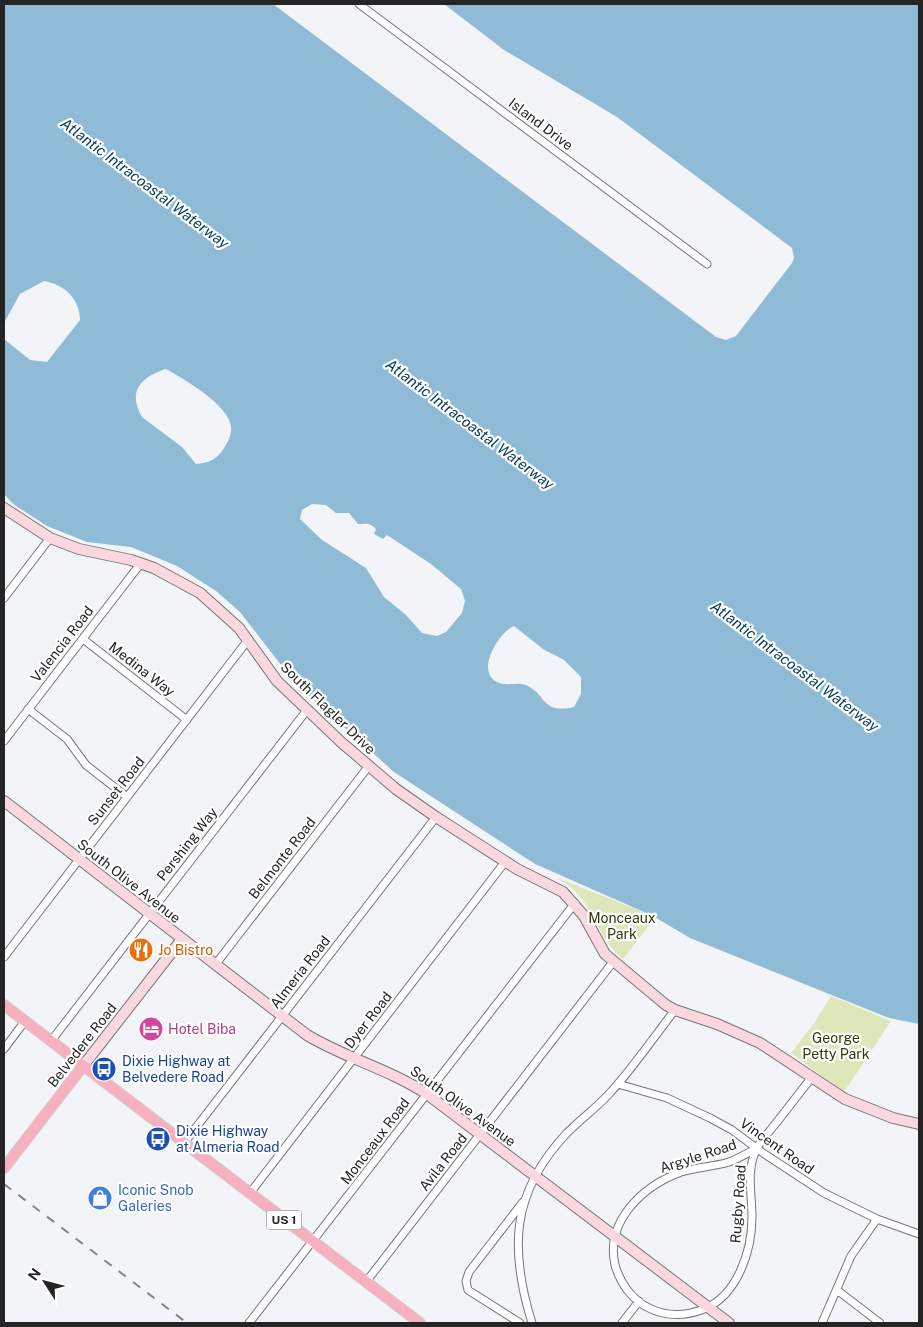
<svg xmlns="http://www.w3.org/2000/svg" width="923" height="1327" viewBox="0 0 923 1327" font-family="'Public Sans',sans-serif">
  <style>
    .green { fill: #dde7ba }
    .water { fill: #90bbd7; fill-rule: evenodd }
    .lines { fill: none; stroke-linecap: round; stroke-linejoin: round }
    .street-casing { stroke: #757678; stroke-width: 9 }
    .secondary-casing { stroke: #757678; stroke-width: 12 }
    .primary-casing { stroke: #cfcfcf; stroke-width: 12 }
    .street { stroke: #fff; stroke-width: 7 }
    .secondary { stroke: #fbd7df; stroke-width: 10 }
    .primary { stroke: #f8afbf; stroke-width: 10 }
    .rail { stroke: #848587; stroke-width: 2; stroke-dasharray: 9 9; stroke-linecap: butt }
    .labels { text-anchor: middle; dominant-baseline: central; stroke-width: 4.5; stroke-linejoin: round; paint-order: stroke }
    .shield { fill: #fff; stroke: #666667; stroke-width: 1 }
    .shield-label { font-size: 12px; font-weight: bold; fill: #252526 }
    .street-label { font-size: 14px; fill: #252526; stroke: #fff }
    .park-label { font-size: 14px; fill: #323a05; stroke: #fff }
    .food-label { font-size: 14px; fill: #c56008; stroke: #fff; text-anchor: start }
    .hotel-label { font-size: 14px; fill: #b23c85; stroke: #fff; text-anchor: start }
    .transit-label { font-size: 14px; fill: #164399; stroke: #fff; text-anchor: start }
    .shop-label { font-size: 14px; fill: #366cbe; stroke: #fff; text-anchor: start }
    .water-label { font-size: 15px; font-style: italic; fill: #013c58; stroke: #fff }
  </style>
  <rect width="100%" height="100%" fill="#f3f4f7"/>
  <path class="green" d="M555 877 651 915 655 918 623 959C591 933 598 900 555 877Z
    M831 996 891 1021 844 1092 791 1053 815 1022Z"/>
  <path class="water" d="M4 4H273L716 337 726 340 736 336 792 263 794 258 792 248 617 117 504 50 444 4H919V1024L889 1018 690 938 653 916 535 864 394 772 295 683 240 612 216 591 177 566 131 547 87 542 47 526 13 504 4 494V339L30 360 47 362 80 320C80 299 64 284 44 281L20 294 4 323ZM166 369C184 379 229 405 231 427 232 434 228 442 224 448 217 460 208 463 196 464L182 447 142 417C127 391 141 377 166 369ZM312 504 326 505 336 513H349L358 524C367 524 369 522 376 529L374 534 383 539 387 535 431 564 461 589 465 601 462 613 446 632 437 636 422 633 405 614 384 597 366 568 322 540 300 519 302 510ZM514 626 543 649 564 660 581 677V694L574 707C542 714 547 696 528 686 517 681 508 687 497 682 475 671 499 632 514 626Z"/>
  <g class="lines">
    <defs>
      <path id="street" d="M359 4 707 264
        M4 598 50 538
        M83 639 187 720
        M28 709 67 739 86 765 127 797
        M4 741 141 563
        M4 957 248 640
        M215 965 368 767
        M51 1041 307 710
        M4 1049 25 1021
        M618 1084 667 1098 710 1118 732 1130 763 1153 824 1193 877 1219 919 1234
        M184 1143 436 817
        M756 1149C747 1153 738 1159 729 1162 713 1167 696 1167 681 1172 643 1186 605 1221 615 1265 620 1283 632 1300 649 1308 667 1317 686 1316 704 1309 738 1295 752 1250 752 1217 752 1194 746 1172 756 1150 759 1142 767 1135 772 1128 785 1112 798 1095 811 1078
        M250 1193 505 862
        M366 1282 613 962
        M837 1290 880 1323
        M249 1323 575 903
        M520 1323 468 1290 466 1281 469 1272 523 1202
        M532 1323C509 1249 511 1192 567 1133 580 1120 596 1108 609 1094 633 1068 653 1038 675 1010
        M622 1323 639 1301
        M822 1323 851 1256 877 1219"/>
      <path id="secondary" d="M4 508 50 538 79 549 131 560 154 568 200 593 239 628 277 681 341 742 396 789 436 817 517 869 563 892 584 916 605 954 666 1005 675 1010 717 1024 760 1043 845 1099 893 1118 919 1124
        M4 801 307 1035C345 1058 389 1069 427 1094L729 1323
        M83 1066 182 939"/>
      <path id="primary" d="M4 1005 420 1323
        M4 1168 83 1066"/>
    </defs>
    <use href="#street" class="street-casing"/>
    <use href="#secondary" class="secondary-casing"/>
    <use href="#primary" class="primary-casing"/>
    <use href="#street" class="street"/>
    <use href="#secondary" class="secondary"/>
    <use href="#primary" class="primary"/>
    <path class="rail" d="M4 1184 187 1323"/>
  </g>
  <defs>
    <symbol id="restaurant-disc" viewBox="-11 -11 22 22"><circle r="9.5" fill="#e8710a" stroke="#fff"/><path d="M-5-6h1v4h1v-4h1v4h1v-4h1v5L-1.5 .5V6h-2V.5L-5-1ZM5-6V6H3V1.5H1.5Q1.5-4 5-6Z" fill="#fff"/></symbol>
    <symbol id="hotel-disc" viewBox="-11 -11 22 22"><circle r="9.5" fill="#d1479c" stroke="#fff"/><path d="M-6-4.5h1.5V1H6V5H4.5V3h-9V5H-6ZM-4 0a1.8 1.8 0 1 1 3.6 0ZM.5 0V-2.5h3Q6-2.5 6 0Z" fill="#fff"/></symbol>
    <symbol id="bus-disc" viewBox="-11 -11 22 22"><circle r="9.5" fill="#1a4fb4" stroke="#fff"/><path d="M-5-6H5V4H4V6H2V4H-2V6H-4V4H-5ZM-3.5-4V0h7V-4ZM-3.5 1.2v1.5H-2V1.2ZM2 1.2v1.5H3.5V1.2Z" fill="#fff"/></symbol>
    <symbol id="shop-disc" viewBox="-11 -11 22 22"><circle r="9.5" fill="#3f7fe0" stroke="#fff"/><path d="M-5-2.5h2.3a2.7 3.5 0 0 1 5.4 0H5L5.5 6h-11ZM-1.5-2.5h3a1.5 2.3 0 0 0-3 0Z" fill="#fff"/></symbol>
  </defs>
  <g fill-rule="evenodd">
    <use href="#restaurant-disc" x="127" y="936" width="28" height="28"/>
    <use href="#hotel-disc" x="137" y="1015" width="28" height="28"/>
    <use href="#bus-disc" x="90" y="1055" width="28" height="28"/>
    <use href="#bus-disc" x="144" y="1125" width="28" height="28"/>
    <use href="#shop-disc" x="86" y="1184" width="28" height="28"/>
  </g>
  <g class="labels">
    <rect class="shield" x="266.5" y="1210.5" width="35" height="19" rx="4"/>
    <g class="shield-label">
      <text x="284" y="1220">US 1</text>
    </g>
    <g class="street-label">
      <text transform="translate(541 124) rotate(37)">Island Drive</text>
      <text transform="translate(62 644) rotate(-52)">Valencia Road</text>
      <text transform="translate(142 669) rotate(38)">Medina Way</text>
      <text transform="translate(328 708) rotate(44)">South Flagler Drive</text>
      <text transform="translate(116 791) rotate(-52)">Sunset Road</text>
      <text transform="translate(187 844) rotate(-52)">Pershing Way</text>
      <text transform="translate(282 858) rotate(-52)">Belmonte Road</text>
      <text transform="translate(129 881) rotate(38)">South Olive Avenue</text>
      <text transform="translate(300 972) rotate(-52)">Almeria Road</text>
      <text transform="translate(368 1020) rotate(-52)">Dyer Road</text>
      <text transform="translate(82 1045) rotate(-52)">Belvedere Road</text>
      <text transform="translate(463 1106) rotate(36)">South Olive Avenue</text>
      <text transform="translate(375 1141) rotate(-53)">Monceaux Road</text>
      <text transform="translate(777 1146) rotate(35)">Vincent Road</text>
      <text transform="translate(698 1156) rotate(-18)">Argyle Road</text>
      <text transform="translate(443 1162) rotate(-52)">Avila Road</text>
      <text transform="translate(738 1204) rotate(-86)">Rugby Road</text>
    </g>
    <g class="park-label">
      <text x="622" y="918">Monceaux<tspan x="622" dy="16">Park</tspan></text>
      <text x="836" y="1038">George<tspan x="836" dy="16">Petty Park</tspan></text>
    </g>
    <g class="food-label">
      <text x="158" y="950">Jo Bistro</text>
    </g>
    <g class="hotel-label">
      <text x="168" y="1029">Hotel Biba</text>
    </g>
    <g class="transit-label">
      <text x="122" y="1061">Dixie Highway at<tspan x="122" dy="16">Belvedere Road</tspan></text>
      <text x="176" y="1131">Dixie Highway<tspan x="176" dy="16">at Almeria Road</tspan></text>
    </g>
    <g class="shop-label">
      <text x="118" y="1190">Iconic Snob<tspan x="118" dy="16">Galeries</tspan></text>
    </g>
    <g class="water-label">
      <text transform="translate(145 183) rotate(37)">Atlantic Intracoastal Waterway</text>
      <text transform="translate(470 424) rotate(37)">Atlantic Intracoastal Waterway</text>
      <text transform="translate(795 666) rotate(37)">Atlantic Intracoastal Waterway</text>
    </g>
  </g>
  <rect width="923" height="1327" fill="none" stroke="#252526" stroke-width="10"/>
  <g transform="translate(45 1282) rotate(306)" stroke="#ffffff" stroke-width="4" paint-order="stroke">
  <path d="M0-4L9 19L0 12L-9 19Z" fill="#252526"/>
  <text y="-8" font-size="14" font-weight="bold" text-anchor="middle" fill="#252526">N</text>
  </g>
</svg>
